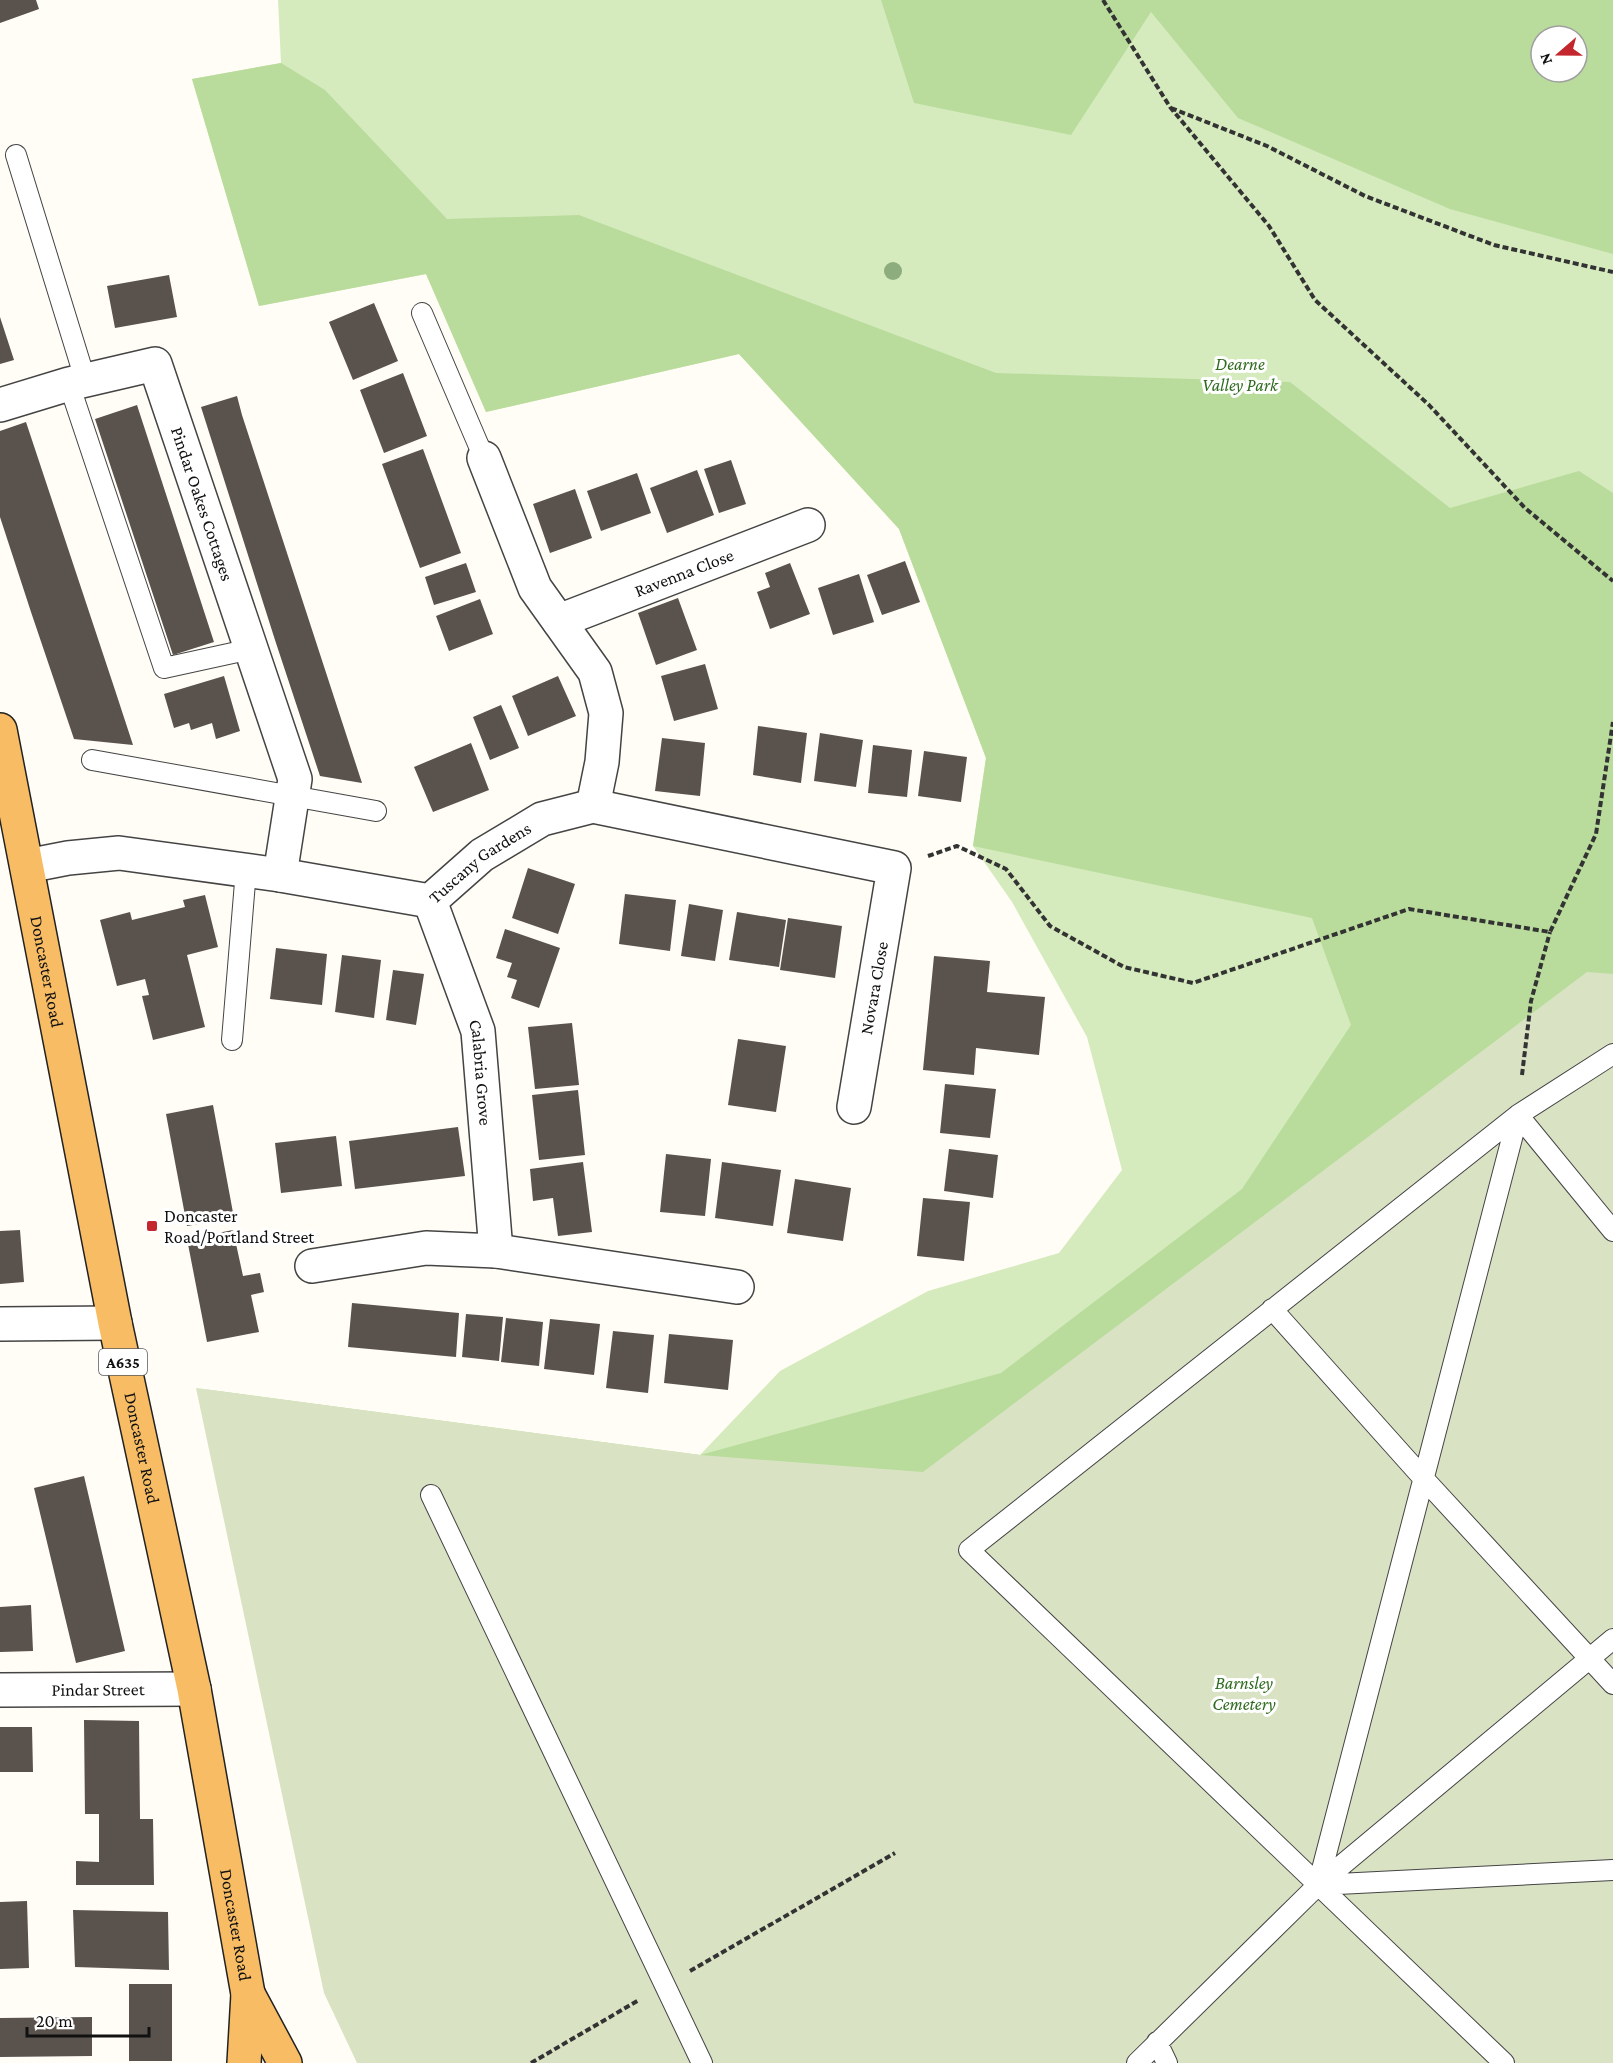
<svg xmlns="http://www.w3.org/2000/svg" width="1613" height="2063" viewBox="0 0 1613 2063" font-family="'Crimson Pro',serif">
  <style>
    .green { fill: #d5ebbd; fill-rule: evenodd }
    .forest { fill: #b9dc9c; fill-rule: evenodd }
    .cemetery { fill: #d9e3c4 }
    .building { fill: #5a524d }
    .lines { fill: none; stroke-linecap: round; stroke-linejoin: round }
    .service-casing { stroke: #444; stroke-width: 22 }
    .minor-casing { stroke: #444; stroke-width: 36 }
    .trunk-casing { stroke: #222; stroke-width: 36 }
    .path { stroke: #333; stroke-width: 4; stroke-dasharray: 6 3; stroke-linecap: butt }
    .service { stroke: #fff; stroke-width: 20 }
    .minor { stroke: #fff; stroke-width: 33 }
    .trunk { stroke: #f7bc64; stroke-width: 33 }
    .tree { fill: #8dad7f }
    .poi-dot { fill: #c4262e; stroke: #fff; stroke-width: 2 }
    .labels { text-anchor: middle; dominant-baseline: central; stroke-width: 6; stroke-linejoin: round; paint-order: stroke }
    .shield { fill: #fff; stroke: #585858; stroke-width: 1.5 }
    .shield-label { font-size: 16px; font-weight: bold; fill: #111 }
    .park-label { font-size: 18px; font-style: italic; fill: #2f6b1f; stroke: #fff }
    .street-label { font-size: 18px; fill: #111; stroke: #fff }
    .poi-label { font-size: 18px; fill: #111; stroke: #fff; text-anchor: start }
  </style>
  <rect width="100%" height="100%" fill="#fffdf5"/>
  <path class="green" d="M278 0H1613V974L923 1472 700 1455 780 1371 928 1291 1059 1253 1122 1170 1087 1037 1012 902 973 846 986 758 899 529 739 354 486 412 426 274 259 306 192 79 281 63ZM1541 36H1577V72H1541Z"/>
  <path class="forest" d="M881 0H1613V254L1450 209 1238 118 1151 12 1071 135 914 103ZM1541 36H1577V72H1541Z
    M281 63 325 90 447 219 579 215 996 373 1290 382 1450 508 1579 471 1613 493V1012L980 1514 196 1388 700 1455 1001 1373 1242 1189 1351 1025 1312 918 973 846 986 758 899 529 739 354 486 412 426 274 259 306 192 79Z"/>
  <path class="cemetery" d="M1587 972 1613 974V2063H357L324 1993 196 1388 700 1455 923 1472Z"/>
  <path class="building" d="M0 0H36L39 9 0 23Z
    M169 275 177 317 115 328 107 286Z
    M374 303 398 361 353 380 329 322Z
    M0 317 14 360 0 364Z
    M403 373 427 436 384 453 360 390Z
    M237 396 242 415 362 783 320 776 275 640 201 407Z
    M137 405 214 642 173 655 95 419Z
    M26 422 115 690 133 745 74 739 31 612 0 517V431Z
    M423 449 461 553 420 568 382 464Z
    M731 460 746 504 719 513 704 469Z
    M697 470 714 515 667 533 650 488Z
    M637 473 651 513 601 531 587 491Z
    M575 489 592 538 550 553 533 504Z
    M905 561 920 602 882 615 867 575Z
    M466 563 476 592 434 605 425 577Z
    M790 563 810 614 770 629 757 592 770 587 765 573Z
    M859 574 874 622 833 635 818 588Z
    M678 598 697 650 656 665 638 613Z
    M480 599 493 634 449 651 436 616Z
    M705 664 718 709 674 721 661 676Z
    M224 676 240 731 216 739 212 723 191 730 189 723 174 728 164 694Z
    M558 676 576 716 528 736 512 696Z
    M501 705 519 748 490 760 473 717Z
    M758 726 807 733 801 783 753 775Z
    M820 733 863 740 856 787 814 781Z
    M662 738 705 743 700 796 655 791Z
    M471 743 489 790 433 812 414 767Z
    M873 745 912 750 907 797 868 793Z
    M924 751 967 757 961 802 918 796Z
    M528 868 575 884 558 934 512 918Z
    M625 894 676 900 670 951 619 944Z
    M205 895 218 947 187 955 205 1027 153 1040 142 996 149 995 145 979 117 986 100 920 130 912 132 920 185 907 183 900Z
    M689 904 723 910 715 961 681 956Z
    M737 912 786 920 779 967 729 960Z
    M788 918 842 926 835 978 780 970Z
    M505 929 560 948 539 1008 511 998 517 980 507 977 512 963 496 958Z
    M276 948 327 954 322 1005 270 999Z
    M342 955 381 960 374 1018 335 1012Z
    M934 956 990 961 987 992 1045 997 1039 1055 976 1048 974 1075 923 1070Z
    M393 970 424 974 416 1025 386 1020Z
    M572 1023 579 1085 535 1089 528 1027Z
    M738 1039 786 1046 776 1112 728 1105Z
    M945 1084 996 1089 990 1138 940 1133Z
    M578 1090 585 1155 539 1160 532 1095Z
    M213 1105 234 1218 187 1226 166 1114Z
    M458 1127 465 1176 355 1189 349 1141Z
    M336 1136 342 1186 281 1193 275 1143Z
    M949 1149 998 1155 993 1198 944 1191Z
    M666 1154 711 1159 705 1216 660 1212Z
    M583 1162 592 1232 558 1236 553 1198 533 1201 530 1169Z
    M722 1162 781 1170 773 1226 715 1218Z
    M795 1179 851 1188 843 1241 787 1233Z
    M923 1198 970 1202 964 1261 917 1256Z
    M20 1230 24 1282 0 1284V1231Z
    M233 1230 243 1276 260 1273 264 1292 251 1295 259 1332 207 1342 187 1239Z
    M352 1303 459 1313 456 1357 348 1347Z
    M466 1314 503 1317 499 1361 462 1357Z
    M506 1318 543 1322 539 1366 501 1362Z
    M550 1319 600 1324 594 1375 544 1369Z
    M613 1331 654 1335 648 1393 606 1388Z
    M669 1334 733 1340 728 1390 664 1383Z
    M84 1476 125 1651 76 1663 34 1488Z
    M31 1605 33 1651 0 1652V1607Z
    M84 1720 139 1721 140 1819H153L154 1885H76V1861L99 1862V1814H85Z
    M0 1727H32L33 1772H0Z
    M27 1901 29 1968 0 1969V1902Z
    M73 1910 168 1912 169 1970 75 1967Z
    M129 1984H172V2061H129Z
    M92 2017V2056L0 2057V2018Z"/>
  <g class="lines">
    <defs>
      <path id="service" d="M16 155 85 379
        M422 313 484 458
        M69 384 164 668 251 649
        M92 760 376 811
        M232 1040 246 870
        M1518 1115 1613 1231
        M1272 1309 1424 1479 1613 1684
        M431 1495 702 2063
        M1318 1885 1613 1639
        M1318 1885 1613 1870
        M1157 2042 1167 2063
        M1137 2063 1318 1885 1518 1115
        M1504 2063 969 1550 1518 1115 1613 1054"/>
      <g id="minor">
        <path id="s1" d="M0 405 69 384 155 364 295 779 280 875"/>
        <path d="M484 458 535 588 595 672 606 713 602 762 593 806"/>
        <path id="s2" d="M559 621 808 525"/>
        <path id="s3" d="M27 866 68 858 119 853 280 875 430 901 482 855 542 819 593 806 894 868 854 1107"/>
        <path id="s4" d="M430 901 478 1031 496 1251"/>
        <path d="M312 1266 426 1248 496 1251 737 1287"/>
        <path d="M0 1324 115 1323"/>
        <path id="s5" d="M0 1690 194 1689"/>
      </g>
      <g id="trunk">
        <path id="s6" d="M0 730 115 1323 194 1689 248 1994 244 2063"/>
        <path d="M248 1994 285 2063"/>
      </g>
    </defs>
    <use href="#service" class="service-casing"/>
    <use href="#minor" class="minor-casing"/>
    <use href="#trunk" class="trunk-casing"/>
    <path class="path" d="M1103 0 1170 107 1269 226 1315 300 1429 405 1525 508 1613 581
      M1171 108 1267 146 1365 196 1494 245 1613 272
      M928 856 957 846 1006 869 1050 926 1124 967 1193 983 1409 909 1550 932 1596 834 1613 722
      M1522 1075 1531 1001 1550 932
      M690 1971 895 1853
      M531 2063 639 2000"/>
    <use href="#service" class="service"/>
    <use href="#minor" class="minor"/>
    <use href="#trunk" class="trunk"/>
  </g>
  <circle class="tree" cx="893" cy="271" r="9"/>
  <rect class="poi-dot" x="146" y="1220" width="12" height="12" rx="3"/>
  <g class="labels">
    <rect class="shield" x="99" y="1349" width="48" height="26" rx="4.5"/>
    <g class="shield-label">
      <text x="123" y="1362">A635</text>
    </g>
    <g class="park-label">
      <text x="1240" y="364">Dearne<tspan x="1240" dy="21">Valley Park</tspan></text>
      <text x="1244" y="1683">Barnsley<tspan x="1244" dy="21">Cemetery</tspan></text>
    </g>
    <g class="street-label">
      <text stroke="none"><textPath href="#s1" startOffset="308">Pindar Oakes Cottages</textPath></text>
      <text stroke="none"><textPath href="#s2" startOffset="134">Ravenna Close</textPath></text>
      <text stroke="none"><textPath href="#s3" startOffset="471">Tuscany Gardens</textPath></text>
      <text stroke="none"><textPath href="#s6" startOffset="246">Doncaster Road</textPath></text>
      <text transform="translate(874 988) rotate(-80)">Novara Close</text>
      <text stroke="none"><textPath href="#s4" startOffset="180">Calabria Grove</textPath></text>
      <text stroke="none"><textPath href="#s6" startOffset="732">Doncaster Road</textPath></text>
      <text stroke="none"><textPath href="#s5" startOffset="98">Pindar Street</textPath></text>
      <text stroke="none"><textPath href="#s6" startOffset="1218">Doncaster Road</textPath></text>
    </g>
    <g class="poi-label">
      <text x="164" y="1216">Doncaster<tspan x="164" dy="21">Road/Portland Street</tspan></text>
    </g>
  </g>
  <g transform="translate(1559 54) rotate(250)"><circle r="28" fill="#ffffff" stroke="#a0a0a0" stroke-width="1.5"/>
  <path d="M0-4.5L10 22L0 15L-10 22Z" fill="#c4262e"/>
  <text y="-9" font-size="16" font-weight="bold" text-anchor="middle" fill="#111111">N</text>
  </g>
  <path d="M27 2027v9h122v-9" fill="none" stroke="#111111" stroke-width="3"/>
  <text x="36" y="2027" font-size="18" fill="#111111" stroke="#ffffff" stroke-width="4.5" paint-order="stroke">20 m</text>
</svg>
